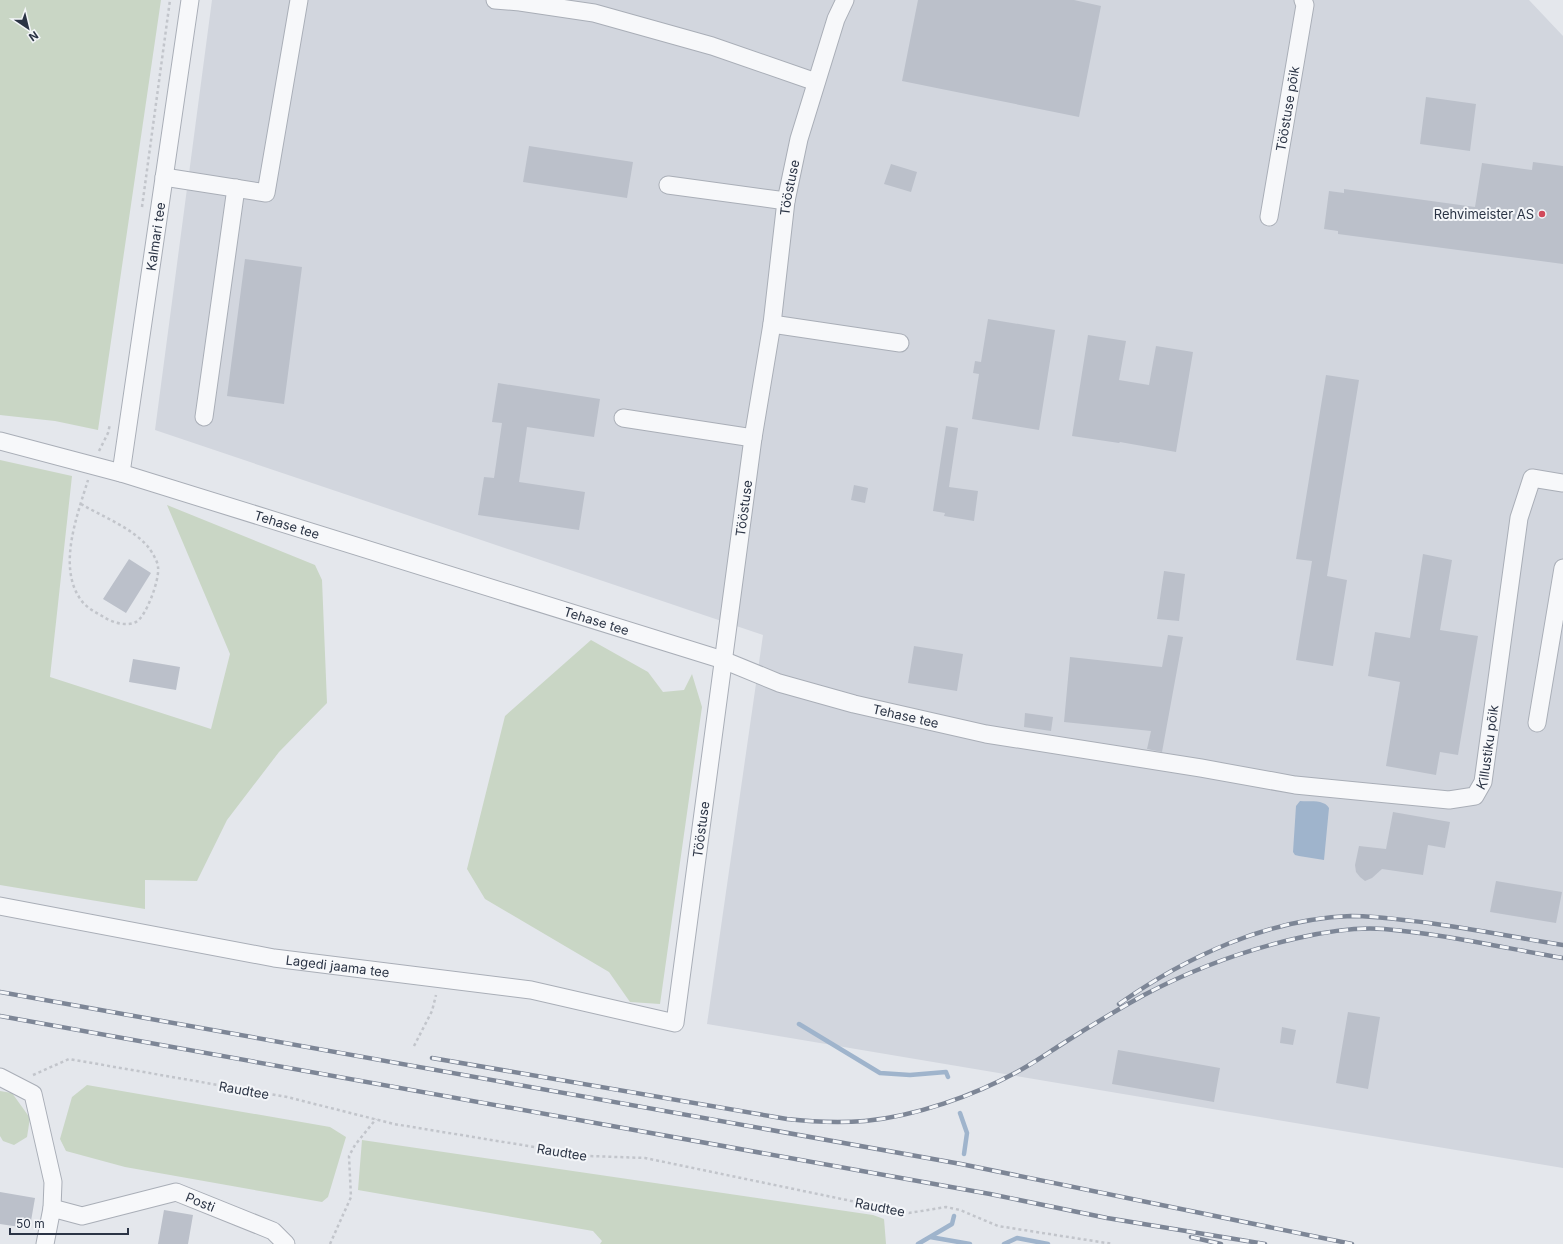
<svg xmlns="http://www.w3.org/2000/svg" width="1563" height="1244" viewBox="0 0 1563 1244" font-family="Inter,sans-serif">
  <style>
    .built { fill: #d2d6de }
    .green { fill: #c9d6c5 }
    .water { fill: #9fb4cc }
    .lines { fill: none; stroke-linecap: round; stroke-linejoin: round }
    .stream { stroke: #9fb4cc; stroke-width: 4.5 }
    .building { fill: #bbc0ca }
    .minor-casing { stroke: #a9aeb7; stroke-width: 19 }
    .path { stroke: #c2c5cb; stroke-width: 2.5; stroke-dasharray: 3 3; stroke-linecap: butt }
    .minor { stroke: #f7f8fa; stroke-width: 17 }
    .rail-casing { stroke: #7d8696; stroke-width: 4.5 }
    .rail { stroke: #f4f6f9; stroke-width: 3; stroke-dasharray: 9; stroke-linecap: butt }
    .poi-dot { fill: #d1495b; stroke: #f4f6f9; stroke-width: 1.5 }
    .labels { text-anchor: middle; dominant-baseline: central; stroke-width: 4; stroke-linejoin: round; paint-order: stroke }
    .street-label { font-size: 13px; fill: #2b3445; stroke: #f4f6f9 }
    .poi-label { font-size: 13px; fill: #2b3445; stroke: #f4f6f9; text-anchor: end }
  </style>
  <rect width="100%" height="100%" fill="#e4e7ec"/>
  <path class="built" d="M212 0H1529L1563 36V1168L707 1024 763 635 155 430Z"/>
  <path class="green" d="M0 0H161L98 430 55 421 0 415Z
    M0 460 72 476 50 677 211 729 230 654 167 505 315 565 322 580 327 703 279 752 227 820 197 881 145 880V909L0 885Z
    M591 640 648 672 663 692 684 690 692 674 702 707 660 1004 630 1002 609 972 485 899 467 869 505 716Z
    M87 1085 330 1127 346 1137 328 1197 322 1202 125 1167 66 1151 60 1139 72 1097Z
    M0 1091 12 1093 30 1118 27 1137 14 1145 3 1141 0 1136Z
    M362 1140 873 1215 884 1219 886 1244H600L602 1241 593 1231 358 1190Z"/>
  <path class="water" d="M1300 801C1309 802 1324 799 1329 808L1324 860 1299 856 1295 855 1293 852 1296 806Z"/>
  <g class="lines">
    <path class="stream" d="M799 1024 880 1073 910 1075 946 1072 948 1077
      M960 1113 967 1133 964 1154
      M930 1237 970 1244
      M918 1244 952 1224 954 1216
      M1004 1244 1017 1238 1048 1244"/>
  </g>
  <path class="building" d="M918 0H1074L1101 6 1079 117 902 81Z
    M1426 97 1476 104 1470 151 1420 144Z
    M529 146 633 162 627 198 523 182Z
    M1533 162 1563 166V264L1338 234V231L1324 229 1329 191 1344 193V189L1475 207 1482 163 1532 170Z
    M891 164 917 172 911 192 884 184Z
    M245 259 302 267 284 404 227 396Z
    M988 319 1055 330 1039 430 972 419 979 374 973 373 975 361 981 362Z
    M1088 335 1126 341 1119 380 1149 385 1156 346 1193 352 1176 452 1120 442 1119 443 1072 436Z
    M1326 375 1359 380 1327 576 1347 580 1333 666 1296 660 1312 561 1296 559Z
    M498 383 600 399 594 437 527 427 519 482 585 492 579 530 478 515 484 477 494 478 502 423 492 422Z
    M946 426 958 428 949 487 978 491 974 521 944 516 945 513 933 511Z
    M854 485 868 488 865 503 851 500Z
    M1423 554 1452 560 1440 630 1478 636 1458 755 1440 752 1436 775 1386 766 1400 682 1368 676 1375 632 1410 638Z
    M129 559 151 573 126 613 103 599Z
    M1164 571 1185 574 1179 621 1157 619Z
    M1168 635 1183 637 1162 752 1147 749 1151 731 1064 722 1070 657 1162 667Z
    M914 646 963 654 957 691 908 683Z
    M133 659 180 667 176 690 129 682Z
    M1025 713 1053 717 1051 731 1024 727Z
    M1393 812 1450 822 1445 848 1428 845 1423 875 1382 869 1372 878 1365 881 1360 877 1356 872 1355 865 1359 846 1386 849Z
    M1496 881 1562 892 1556 923 1490 912Z
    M1348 1012 1380 1017 1368 1089 1336 1083Z
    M1282 1027 1296 1030 1293 1045 1280 1043Z
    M1118 1050 1220 1068 1214 1102 1112 1084Z
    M0 1192 35 1198 31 1221 21 1219 20 1227 0 1224Z
    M164 1210 193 1215 188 1244H158Z"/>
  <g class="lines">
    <defs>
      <g id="minor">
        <path d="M495 0 520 2 594 13 712 46 816 82"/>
        <path d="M164 177 266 193 299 0"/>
        <path d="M668 185 786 201"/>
        <path id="s1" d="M1269 217 1305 5 1303 0"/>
        <path d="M772 324 900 343"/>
        <path d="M204 417 236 188"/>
        <path d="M623 418 753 438"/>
        <path id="s2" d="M0 441 121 473 723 660 779 683 854 704 986 734 1201 768 1295 785 1449 800 1475 796 1483 782 1519 518 1532 478 1563 483"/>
        <path id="s3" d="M121 473 190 0"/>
        <path d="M1537 723 1563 568"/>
        <path id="s4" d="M0 906 274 958 531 990 675 1023 753 438 772 324 786 201 799 139 836 19 845 0"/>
        <path d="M0 1077 33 1094 53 1182 52 1208"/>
        <path id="s5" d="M45 1244 52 1208 82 1216 176 1192 273 1231 286 1244"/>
      </g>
    </defs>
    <use href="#minor" class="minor-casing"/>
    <path class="path" d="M142 207 170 0
      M99 451 108 433 110 424
      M81 504C103 517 133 528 149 548 152 552 158 562 158 567 160 579 146 617 136 622 125 627 111 622 102 616 93 611 84 606 79 597 58 564 78 513 88 480
      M414 1046 432 1011 436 995
      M33 1075 69 1059 287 1097 394 1124 589 1156 645 1158 909 1213 946 1207 960 1210 998 1226 1113 1244
      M330 1244 351 1197 349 1156 355 1145 376 1119"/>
    <use href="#minor" class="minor"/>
    <defs>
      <path id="rail" d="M0 992 961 1164 1352 1244
        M1119 1004C1186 957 1267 919 1351 916 1377 916 1403 920 1429 923 1474 929 1518 938 1563 945
        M0 1016 990 1194 1107 1218 1265 1244
        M432 1058 787 1119C813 1122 839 1123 865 1121 916 1116 973 1096 1017 1072 1032 1064 1045 1055 1059 1046 1087 1028 1115 1011 1144 995 1193 969 1245 950 1298 938 1324 932 1358 927 1384 929 1444 934 1504 948 1563 958
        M1191 1237 1221 1244"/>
    </defs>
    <use href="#rail" class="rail-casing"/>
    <use href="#rail" class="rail"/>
  </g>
  <circle class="poi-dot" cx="1542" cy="214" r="4"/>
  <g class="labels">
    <g class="street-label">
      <text stroke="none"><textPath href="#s1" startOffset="110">Tööstuse põik</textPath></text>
      <text stroke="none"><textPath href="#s4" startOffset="1529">Tööstuse</textPath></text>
      <text stroke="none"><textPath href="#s3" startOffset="239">Kalmari tee</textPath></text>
      <text stroke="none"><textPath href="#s4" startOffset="1205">Tööstuse</textPath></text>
      <text stroke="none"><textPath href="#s2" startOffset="299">Tehase tee</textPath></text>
      <text stroke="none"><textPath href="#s2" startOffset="623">Tehase tee</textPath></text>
      <text stroke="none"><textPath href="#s2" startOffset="947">Tehase tee</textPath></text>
      <text stroke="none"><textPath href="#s2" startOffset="1575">Killustiku põik</textPath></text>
      <text stroke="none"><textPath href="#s4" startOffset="881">Tööstuse</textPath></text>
      <text stroke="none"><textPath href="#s4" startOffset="343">Lagedi jaama tee</textPath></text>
      <text transform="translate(244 1090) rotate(10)">Raudtee</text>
      <text transform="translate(562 1152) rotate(9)">Raudtee</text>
      <text stroke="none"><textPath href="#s5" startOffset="191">Posti</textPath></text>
      <text transform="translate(880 1207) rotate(11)">Raudtee</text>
    </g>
    <g class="poi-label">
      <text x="1534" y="214">Rehvimeister AS</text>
    </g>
  </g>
  <g transform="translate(28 28) rotate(145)" stroke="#f4f6f9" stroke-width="3" paint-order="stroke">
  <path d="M0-3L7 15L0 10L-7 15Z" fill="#2b3445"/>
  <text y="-6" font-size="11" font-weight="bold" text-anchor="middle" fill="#2b3445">N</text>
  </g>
  <path d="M10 1228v6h118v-6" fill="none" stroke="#2b3445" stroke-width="2"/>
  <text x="16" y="1228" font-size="12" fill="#2b3445" stroke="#f4f6f9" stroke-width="3" paint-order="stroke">50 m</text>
</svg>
